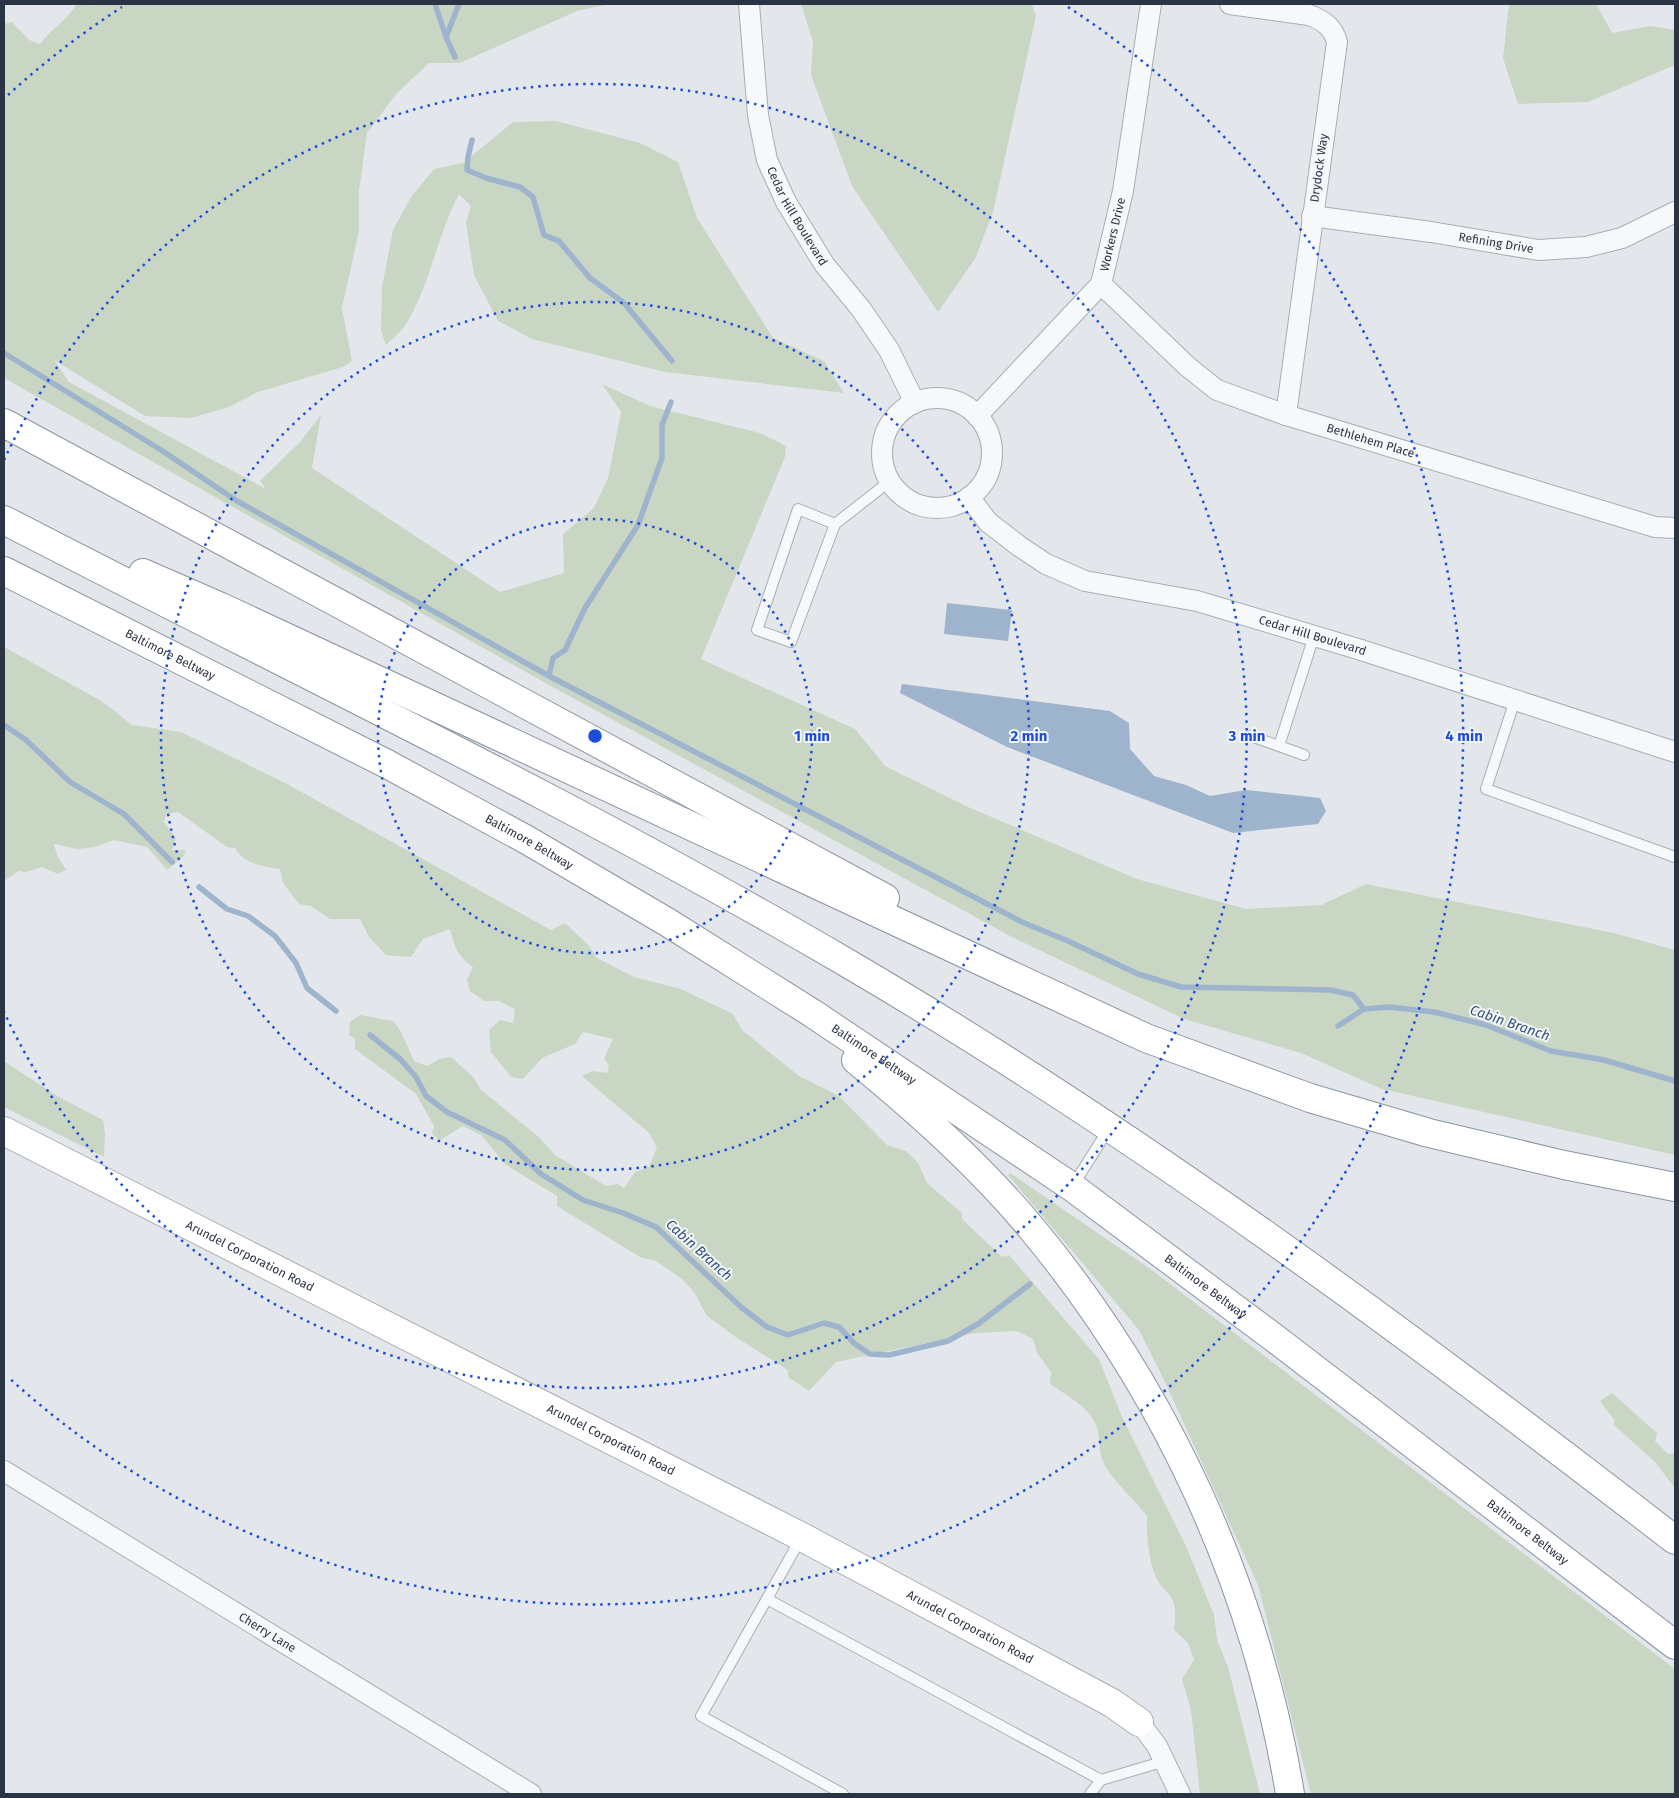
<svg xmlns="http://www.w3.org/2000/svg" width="1679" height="1798" viewBox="0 0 1679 1798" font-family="'Fira Sans',sans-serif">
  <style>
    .green { fill: #c9d6c4 }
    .water { fill: #9eb4cc }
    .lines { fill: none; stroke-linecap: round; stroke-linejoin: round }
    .stream { stroke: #9eb4cc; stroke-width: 5.5 }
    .lane-casing { stroke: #a8aeb7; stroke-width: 12 }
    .street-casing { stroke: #a8aeb7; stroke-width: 22 }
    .secondary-casing { stroke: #a8aeb7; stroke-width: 30 }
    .highway-casing { stroke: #8a94a3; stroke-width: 30 }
    .lane { stroke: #f6f8fa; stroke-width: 10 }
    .street { stroke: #f6f8fa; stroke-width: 20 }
    .secondary { stroke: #fff; stroke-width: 28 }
    .highway { stroke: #fff; stroke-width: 28 }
    .ring { fill: none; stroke: #1d4ed8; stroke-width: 2.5; stroke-dasharray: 2.5 5 }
    .labels { text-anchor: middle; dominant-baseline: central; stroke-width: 4; stroke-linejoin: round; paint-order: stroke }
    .street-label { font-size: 12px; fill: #2b3445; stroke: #f3f6f9 }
    .water-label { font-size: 14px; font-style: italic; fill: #33537a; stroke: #f3f6f9 }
    .centre { fill: #1d4ed8; stroke: #f3f6f9; stroke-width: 2.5 }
    .ring-label { font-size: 15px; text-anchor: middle; font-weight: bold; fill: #1d4ed8; stroke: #f3f6f9; stroke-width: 4; stroke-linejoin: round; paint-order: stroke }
  </style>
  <rect width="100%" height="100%" fill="#e3e7ec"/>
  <path class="green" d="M77 4H91L94 6 98 4H609L577 11 460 63H429L396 94 367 133 359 191V231L342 308 352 361 343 367 258 392 229 407 191 418 145 416 54 360 69 382 266 489 260 481 300 442 321 415 312 468 500 592 564 573 563 534 594 508 608 478 621 412 602 384 650 406 760 433 786 446 785 457 701 659 855 729 885 766 968 807 1137 879 1246 909 1321 905 1366 884 1614 933 1675 950V1155L1382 1089 1301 1053 1184 1019 1012 937 549 685 4 378V24L12 22 29 40 40 44C51 29 67 20 77 4Z
    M801 4H1032L1036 16 993 212 975 259 938 312 852 186 811 75 813 41Z
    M1509 4H1596L1612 33 1650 26 1675 30V65L1588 102 1518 104 1503 58Z
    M556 121 640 143 678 162 697 218 773 338 824 361 844 393 665 372 532 339 498 321 474 275 466 223 471 206 459 194C438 234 431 280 409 319 404 329 394 337 386 345L381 331 382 287 393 230 411 197 434 169 463 163 513 122Z
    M4 647 103 702 132 725 181 732 287 784 551 930 565 923 589 946 597 958 634 977 681 989 733 1014 742 1030 799 1076 839 1096 887 1145 906 1151 918 1163 927 1183 962 1213V1219L1002 1257 1009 1255 1099 1359 1122 1417 1186 1546 1214 1615 1217 1640 1228 1667 1260 1794H1200L1191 1710 1182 1679 1194 1660 1188 1643 1174 1630C1175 1617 1178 1604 1168 1593 1166 1590 1162 1588 1160 1584 1149 1568 1146 1535 1147 1516 1134 1499 1117 1485 1105 1466 1099 1455 1100 1443 1098 1432 1094 1409 1067 1396 1050 1384L1051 1372 1037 1353 1033 1339 1017 1331 975 1333 836 1362 809 1391 788 1377V1370L737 1338 707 1316 694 1292 682 1279 656 1261 640 1257 557 1206V1196L506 1165 481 1135 463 1126 440 1140 432 1134 434 1126 416 1094 355 1049V1039L349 1035 350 1022 360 1015 393 1021 400 1030 414 1061 427 1066 439 1059 451 1057 474 1078 481 1090 540 1138 555 1155 606 1186 618 1184 624 1188 635 1172 649 1167 657 1147 649 1133 582 1076 593 1071 607 1073 609 1066 604 1058 613 1039 583 1032 575 1044 542 1058 523 1079 511 1077 491 1052 489 1030 500 1020 513 1023 515 1009 499 1001H484L470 991 467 980 473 967C458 957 454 946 450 929L423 939 411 957 386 955 369 937 360 919H330L311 906 299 904 283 883 280 869C263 866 245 865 235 848L227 847 178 812 166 814 164 822 176 838 172 850H186L183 857 167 870 147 847 114 840 95 847 77 849 54 844 57 855 66 870 58 874 42 867 26 872 19 871 4 881Z
    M4 1061 57 1096 103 1120 105 1135 104 1157 4 1107Z
    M1010 1173 1153 1271 1675 1669V1794H1311L1258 1585 1164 1380 1139 1330 1008 1175Z
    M1612 1393 1657 1433 1655 1441 1668 1454 1675 1453V1488L1655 1462 1613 1424 1615 1421 1600 1401Z"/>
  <path class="water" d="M947 603 1012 610 1008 641 944 634Z
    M902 684 1110 711 1129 723 1130 749 1154 776 1186 785 1210 796 1246 790 1320 798 1326 811 1318 824 1233 833 1007 747 900 693Z"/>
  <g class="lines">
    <path class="stream" d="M435 4 446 37
      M455 57 446 37 459 4
      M472 140 468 157 467 170 486 178 520 187 533 197 544 235 559 241 590 278 624 303 672 361
      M4 353 161 450 237 501 549 676 1022 922 1068 941 1138 974 1181 987 1330 990 1353 995 1364 1009
      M549 676 553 658 565 650 585 608 638 525 662 458V425L671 402
      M4 725 26 740 70 782 124 814 172 862
      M199 887 227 909 248 916 275 936 296 963 307 988 336 1011
      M1338 1026 1364 1009 1389 1007 1434 1012 1486 1025 1551 1051 1604 1060 1675 1081
      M370 1035 400 1059 416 1077 426 1096 447 1112 505 1140 541 1174 583 1200 623 1213 656 1227 741 1307 767 1327 788 1335 824 1323 839 1327 855 1344 870 1354 889 1355 948 1341 978 1324 1030 1284"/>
    <defs>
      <path id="lane" d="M835 524 798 509 757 630 791 642 835 524 890 481
        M1515 700 1486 789 1675 857
        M1251 736 1304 755
        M1279 746 1314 636
        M1072 1187 1108 1130
        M801 1538 701 1716 843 1794
        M767 1599 1101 1780
        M1090 1794 1101 1780 1165 1761"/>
      <g id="street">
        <path id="s1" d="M749 4 758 115 767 160 786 202 824 264 861 309 889 350 915 403"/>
        <path d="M1230 4 1309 15C1323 20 1333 27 1337 42L1286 415"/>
        <path id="s2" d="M1312 216 1431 232 1538 250 1586 247 1622 238 1675 212"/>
        <path id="s3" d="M1101 284 1188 367 1217 390 1286 415 1655 527 1675 528"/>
        <circle cx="937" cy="453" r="55"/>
        <path id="s4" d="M977 416 1101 284 1123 191 1151 4"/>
        <path id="s5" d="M969 497 988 522 1019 546 1046 564 1085 581 1197 601 1358 649 1675 752"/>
        <path id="s6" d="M4 1471 531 1794"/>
        <path d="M1139 1722 1157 1746 1180 1794"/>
      </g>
      <g id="secondary">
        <path id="s7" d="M4 1131 802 1537 1112 1703 1139 1722"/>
      </g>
      <g id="highway">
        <path d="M4 423 885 898"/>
        <path d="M4 520C284 665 570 801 842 960 1135 1131 1407 1333 1675 1540"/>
        <path id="s8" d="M4 571 387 764 527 840 667 922 812 1013 1072 1187 1273 1337 1675 1645"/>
        <path d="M143 573 221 607 1146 1038 1310 1098 1429 1133 1564 1165 1675 1187"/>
        <path d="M856 1060C919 1112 981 1167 1033 1230 1167 1392 1256 1587 1290 1794"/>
      </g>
    </defs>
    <use href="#lane" class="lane-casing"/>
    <use href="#street" class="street-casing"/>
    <use href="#secondary" class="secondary-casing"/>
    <use href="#highway" class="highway-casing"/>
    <use href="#lane" class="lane"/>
    <use href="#street" class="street"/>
    <use href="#secondary" class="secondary"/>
    <use href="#highway" class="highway"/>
  </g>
  <g class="ring">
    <circle cx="595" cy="736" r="217"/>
    <circle cx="595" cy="736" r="434"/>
    <path d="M4 460A652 652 0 1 1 4 1012"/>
    <path d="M8 95A869 869 0 0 1 122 7M1068 7A869 869 0 1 1 8 1377"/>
  </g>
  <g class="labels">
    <g class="street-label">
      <text transform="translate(1319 168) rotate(-82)">Drydock Way</text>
      <text stroke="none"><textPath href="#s1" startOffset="221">Cedar Hill Boulevard</textPath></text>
      <text stroke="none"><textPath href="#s4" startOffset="232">Workers Drive</textPath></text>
      <text stroke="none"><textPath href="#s2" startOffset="186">Refining Drive</textPath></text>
      <text stroke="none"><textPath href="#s3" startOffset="319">Bethlehem Place</textPath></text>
      <text stroke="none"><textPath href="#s5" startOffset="380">Cedar Hill Boulevard</textPath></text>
      <text stroke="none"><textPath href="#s8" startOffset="186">Baltimore Beltway</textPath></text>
      <text stroke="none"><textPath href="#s8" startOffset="591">Baltimore Beltway</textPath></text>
      <text stroke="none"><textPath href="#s8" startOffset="996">Baltimore Beltway</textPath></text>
      <text stroke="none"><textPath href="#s7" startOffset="276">Arundel Corporation Road</textPath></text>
      <text stroke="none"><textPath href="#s8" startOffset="1401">Baltimore Beltway</textPath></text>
      <text stroke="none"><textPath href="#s7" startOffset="681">Arundel Corporation Road</textPath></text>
      <text stroke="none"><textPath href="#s8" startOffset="1806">Baltimore Beltway</textPath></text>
      <text stroke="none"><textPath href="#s7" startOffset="1086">Arundel Corporation Road</textPath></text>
      <text stroke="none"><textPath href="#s6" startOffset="309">Cherry Lane</textPath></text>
    </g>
    <g class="water-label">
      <text transform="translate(1510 1023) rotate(19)">Cabin Branch</text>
      <text transform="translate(699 1250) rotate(42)">Cabin Branch</text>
    </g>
  </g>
  <circle cx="595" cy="736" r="8" class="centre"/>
  <g class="ring-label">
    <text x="812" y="741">1 min</text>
    <text x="1029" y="741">2 min</text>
    <text x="1247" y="741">3 min</text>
    <text x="1464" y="741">4 min</text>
  </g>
  <rect width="1679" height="1798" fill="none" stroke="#2b3445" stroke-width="10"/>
</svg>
